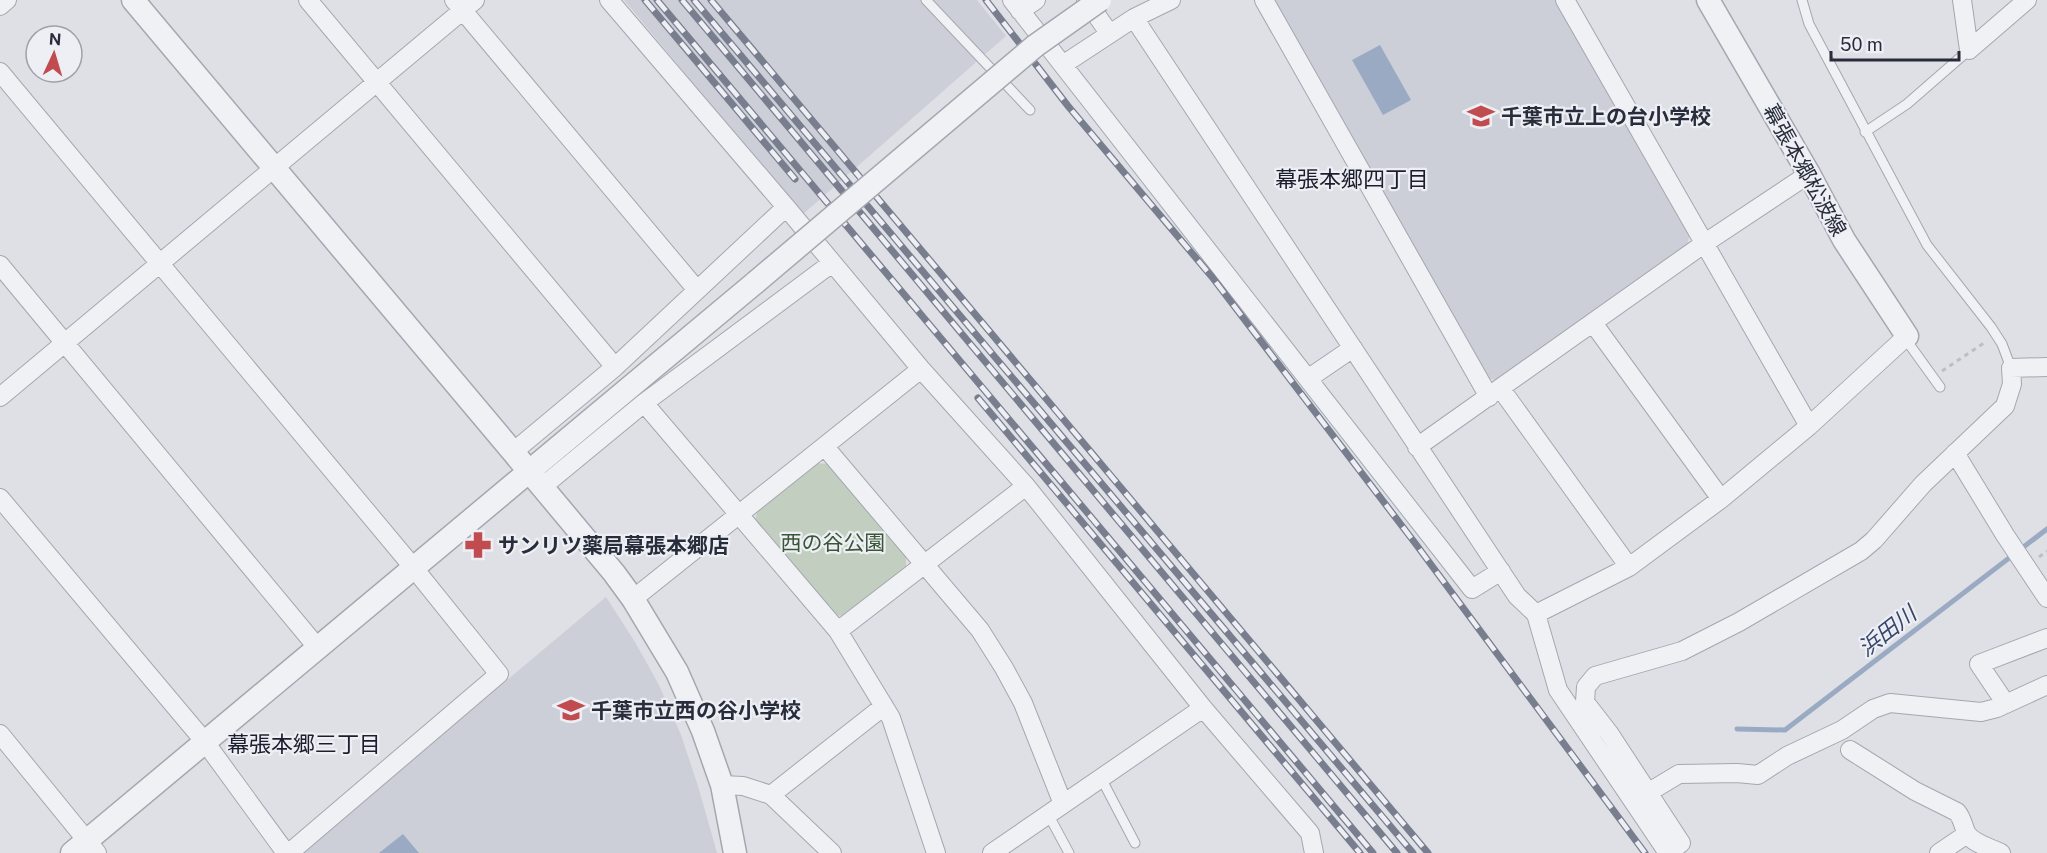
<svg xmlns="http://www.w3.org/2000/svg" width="2047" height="853" viewBox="0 0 2047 853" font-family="'Public Sans','Noto Sans JP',sans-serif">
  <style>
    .built { fill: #cccfd7 }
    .green { fill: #c2cfc0 }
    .water { fill: #9baac3 }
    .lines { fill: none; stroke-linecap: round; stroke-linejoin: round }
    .stream { stroke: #9baac3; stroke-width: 5 }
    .service-casing { stroke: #a4a7af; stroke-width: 11 }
    .minor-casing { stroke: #a4a7af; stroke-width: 20 }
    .tertiary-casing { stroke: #a4a7af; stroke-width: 25 }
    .path { stroke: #bcbec5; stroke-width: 3; stroke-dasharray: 4.5 4.5; stroke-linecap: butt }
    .service { stroke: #f0f1f5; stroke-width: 9 }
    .minor { stroke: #f0f1f5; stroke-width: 18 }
    .tertiary { stroke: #f0f1f5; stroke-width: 22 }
    .rail-casing { stroke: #797e8e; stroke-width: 7 }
    .rail { stroke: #edeff4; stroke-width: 4.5; stroke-dasharray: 14; stroke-linecap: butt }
    .tertiary-bridge-casing { stroke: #a4a7af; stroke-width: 25; stroke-linecap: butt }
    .tertiary-bridge { stroke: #f0f1f5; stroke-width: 22 }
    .labels { text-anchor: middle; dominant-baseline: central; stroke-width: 4.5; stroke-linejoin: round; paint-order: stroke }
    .poi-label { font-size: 21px; font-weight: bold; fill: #282d3b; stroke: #edeff4; text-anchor: start }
    .street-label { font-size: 21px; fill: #282d3b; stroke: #edeff4 }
    .park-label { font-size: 21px; fill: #395637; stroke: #edeff4 }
    .neighbourhood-label { font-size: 22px; fill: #1b1e2c; stroke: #edeff4 }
    .water-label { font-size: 22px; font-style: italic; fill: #36476b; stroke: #edeff4 }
  </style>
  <rect width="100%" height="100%" fill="#dee0e6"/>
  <path class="built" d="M624 0H977L1006 36 802 215Z
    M1272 0H1557L1690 233 1687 245 1499 381 1487 378Z
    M606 597 635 642 659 685 681 735 698 786 717 853H304L305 850Z"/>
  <path class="green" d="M816 463 829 464 906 555V568L845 616 832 615 755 523 757 510Z"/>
  <path class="water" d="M1380 45 1411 100 1383 115 1352 60Z
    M403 834 419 853H379Z"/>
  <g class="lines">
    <path class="stream" d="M1737 729 1785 730 2047 529"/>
    <defs>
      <path id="service" d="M926 0 1030 110
        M1802 0 1809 24 1927 245 1991 327 2002 344 2011 368
        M1865 132 1907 104 1969 50
        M1907 336 1909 344 1940 387
        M1101 778 1135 843
        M1048 814 1069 853"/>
      <path id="minor" d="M308 0 615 367
        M454 0 697 290
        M609 0 786 207 921 369 1026 486 1203 708 1310 833 1314 853
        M1012 0 1472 589 1501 571
        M1086 0 1109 33
        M1264 0 1489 397
        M1565 0 1809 426
        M1962 0 1969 50
        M0 6 7 0
        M1020 11 1036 0
        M1134 18 1517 596 1536 614 1558 690 1668 853
        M1969 50 2027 0
        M1064 64 1134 18 1171 0
        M0 72 413 567 499 674 289 853
        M0 265 317 647
        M1593 323 1721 499
        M1309 378 1353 348
        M1501 389 1629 567
        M0 397 475 0
        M644 403 838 631 891 718 936 853
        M825 447 980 630 1004 668 1023 703 1063 804
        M1417 447 1705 243 1809 174
        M513 452 615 367 786 207
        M1955 453 2005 535 2047 598
        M542 487 644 403 832 263
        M0 498 205 742 286 853
        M633 599 921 369
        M1536 614 1629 567 1721 499 1809 426 1907 336
        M838 631 1026 486
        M2006 704 1979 664 2047 638
        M0 734 97 853
        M1850 750 1915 791 1957 812C1963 819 1963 827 1967 834 1974 844 1991 848 2001 853
        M722 785 743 786 771 795 832 853
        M1649 792 1679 774 1737 773 1758 775 1787 756 1842 730 1873 709 1890 703 1981 712 1997 708 2047 685
        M771 795 884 706
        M992 853 1203 708
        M1668 853 1681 843 1609 733 1585 702 1586 687 1595 676 1682 651 1739 622 1861 551 1874 540 1923 484 2005 406 2012 384 2011 368 2047 367
        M1939 853 1967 834"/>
      <path id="tertiary" d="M133 0 513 452 614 573 633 599 677 672 703 731 722 785 735 853
        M1708 0 1809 174 1844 240 1907 336
        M72 853 756 282"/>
    </defs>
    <use href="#service" class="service-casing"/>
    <use href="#minor" class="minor-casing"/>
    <use href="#tertiary" class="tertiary-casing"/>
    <path class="path" d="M1942 371 1987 341
      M2039 557 2047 551"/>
    <use href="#service" class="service"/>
    <use href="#minor" class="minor"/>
    <use href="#tertiary" class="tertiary"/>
    <defs>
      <path id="rail" d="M645 0 795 179
        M657 0 1373 853
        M682 0 1397 853
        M694 0 1413 853
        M711 0 1428 853
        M986 0 1068 106 1212 277 1415 543 1645 853
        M978 398 1360 853"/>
    </defs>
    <use href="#rail" class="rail-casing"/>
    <use href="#rail" class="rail"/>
    <defs>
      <path id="tertiary-bridge" d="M756 282 1035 46 1100 0"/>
    </defs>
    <use href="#tertiary-bridge" class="tertiary-bridge-casing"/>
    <use href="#tertiary-bridge" class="tertiary-bridge"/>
  </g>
  <defs>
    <symbol id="school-bare" viewBox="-9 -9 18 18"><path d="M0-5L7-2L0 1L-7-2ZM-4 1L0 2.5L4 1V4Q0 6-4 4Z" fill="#c14c4f" stroke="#edeff4" stroke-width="2.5" paint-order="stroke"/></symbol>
    <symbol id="pharmacy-bare" viewBox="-9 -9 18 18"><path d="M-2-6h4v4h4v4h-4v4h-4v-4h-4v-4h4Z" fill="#c14c4f" stroke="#edeff4" stroke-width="2.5" paint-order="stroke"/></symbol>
  </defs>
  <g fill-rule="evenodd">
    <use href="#school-bare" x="1462" y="97" width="38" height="38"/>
    <use href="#pharmacy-bare" x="459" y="526" width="38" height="38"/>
    <use href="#school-bare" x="552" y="691" width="38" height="38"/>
  </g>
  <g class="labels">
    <g class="poi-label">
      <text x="1501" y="116">千葉市立上の台小学校</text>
      <text x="498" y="545">サンリツ薬局幕張本郷店</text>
      <text x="591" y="710">千葉市立西の谷小学校</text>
    </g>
    <g class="street-label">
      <text transform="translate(1805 170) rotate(61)">幕張本郷松波線</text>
    </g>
    <g class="park-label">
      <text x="833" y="542">西の谷公園</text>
    </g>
    <g class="neighbourhood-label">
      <text x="1352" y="179">幕張本郷四丁目</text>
      <text x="304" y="744">幕張本郷三丁目</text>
    </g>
    <g class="water-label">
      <text transform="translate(1887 631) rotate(-38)">浜田川</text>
    </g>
  </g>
  <g transform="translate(54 54) rotate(4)"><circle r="28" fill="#edeff4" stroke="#9ea1aa" stroke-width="1.5"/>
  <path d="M0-4.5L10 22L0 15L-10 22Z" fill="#c14c4f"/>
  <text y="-9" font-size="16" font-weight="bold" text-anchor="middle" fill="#282d3b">N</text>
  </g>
  <path d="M1831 51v9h128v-9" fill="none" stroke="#282d3b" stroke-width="3"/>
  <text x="1840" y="51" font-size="18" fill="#282d3b" stroke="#edeff4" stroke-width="4.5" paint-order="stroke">50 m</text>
</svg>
